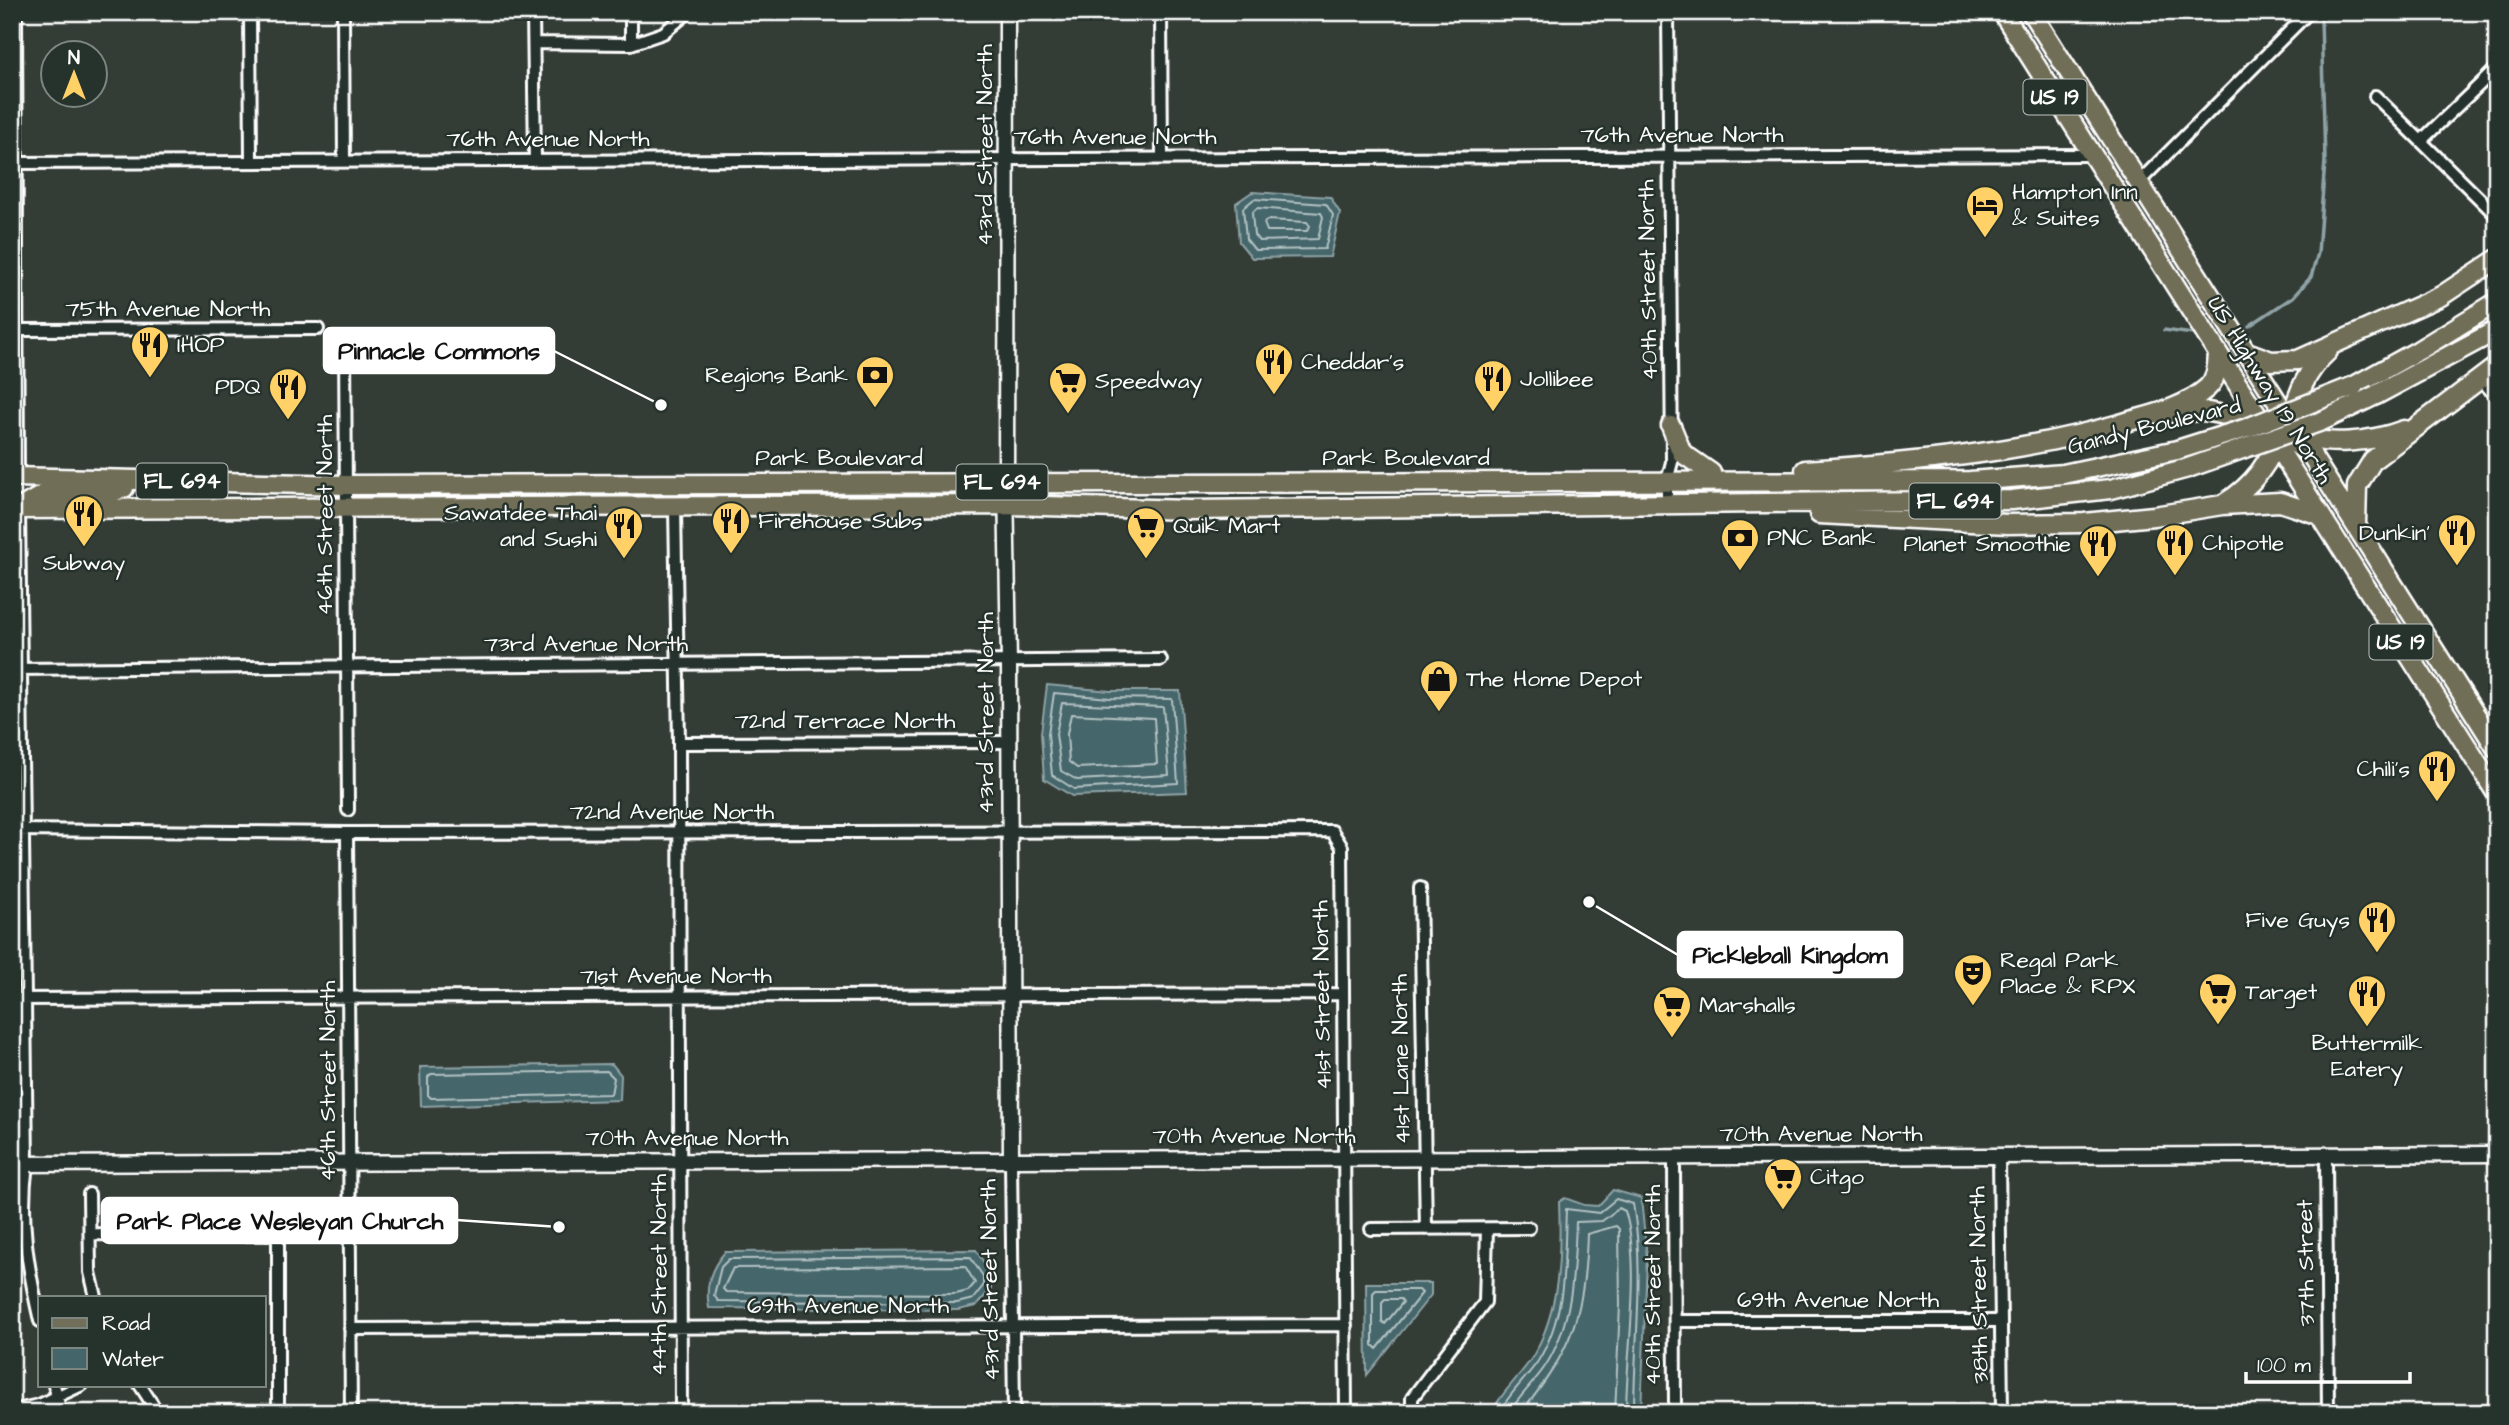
<svg xmlns="http://www.w3.org/2000/svg" width="2509" height="1425" viewBox="0 0 2509 1425" font-family="'Architects Daughter',sans-serif">
  <style>
    .water { fill: #44666b; stroke: #8fa3a6; stroke-width: 2 }
    .lines { fill: none; stroke-linecap: round; stroke-linejoin: round }
    .shore { stroke: #b4c2c4; stroke-width: 2 }
    .stream { stroke: #8fa3a6; stroke-width: 3.5 }
    .minor-casing { stroke: #fff; stroke-width: 16 }
    .tertiary-casing { stroke: #fff; stroke-width: 19 }
    .primary-casing { stroke: #fff; stroke-width: 23 }
    .trunk-casing { stroke: #fff; stroke-width: 23 }
    .minor { stroke: #26332d; stroke-width: 10 }
    .tertiary { stroke: #26332d; stroke-width: 14 }
    .primary { stroke: #716e59; stroke-width: 18 }
    .trunk { stroke: #716e59; stroke-width: 18 }
    .primary-bridge-casing { stroke: #fff; stroke-width: 23; stroke-linecap: butt }
    .primary-bridge { stroke: #716e59; stroke-width: 18 }
    .labels { text-anchor: middle; dominant-baseline: central; stroke-width: 5; stroke-linejoin: round; paint-order: stroke }
    .shield { fill: #26332d; stroke: #bec2c0; stroke-width: 2 }
    .shield-label { font-size: 21px; font-weight: bold; fill: #fff }
    .street-label { font-size: 23px; fill: #fff; stroke: #26332d }
    .poi-label { font-size: 23px; fill: #fff; stroke: #26332d; text-anchor: start }
    .leader { fill: none; stroke: #fff; stroke-width: 2.5 }
    .callout-dot { fill: #fff; stroke: #26332d; stroke-width: 2.5 }
    .callout { fill: #fff; stroke: #fff; stroke-width: 2.5 }
    .callout-label { font-size: 24px; text-anchor: middle; font-weight: bold; fill: #111 }
  </style>
  <rect width="100%" height="100%" fill="#343c36"/>
  <filter id="ink" filterUnits="userSpaceOnUse"><feTurbulence type="fractalNoise" baseFrequency=".0143" numOctaves="2"/><feDisplacementMap in="SourceGraphic" scale="14" xChannelSelector="R" yChannelSelector="G"/><feConvolveMatrix kernelMatrix="1 2 1 2 8 2 1 2 1" color-interpolation-filters="sRGB"/></filter>
  <g filter="url(#ink)">
    <path class="water" d="M1252 192 1330 197 1340 213 1330 257 1252 258 1239 242 1236 203Z
      M1047 685 1110 691H1180L1187 792 1072 796 1044 779 1041 733Z
      M612 1064 621 1075 620 1100 421 1106 420 1067Z
      M1613 1190 1641 1198 1647 1258 1641 1413H1491C1502 1391 1521 1376 1533 1356 1560 1310 1561 1254 1559 1202L1565 1198 1584 1205 1598 1206Z
      M976 1250 991 1274V1289L976 1306 958 1310 709 1308C705 1286 710 1269 725 1252Z
      M1366 1283H1431V1295L1367 1375Z"/>
    <g class="lines">
      <path class="shore" d="M1254 199 1326 204 1333 215 1325 249 1255 250 1246 239 1243 208Z
        M1257 208 1321 213 1323 217 1318 239 1259 241 1254 235 1252 213Z
        M1267 220 1307 222 1310 226 1307 231H1267L1264 223Z
        M1054 693 1110 698 1172 699 1178 783 1074 789 1052 775 1048 734Z
        M1062 703 1163 707 1169 775 1077 780 1061 771 1056 734Z
        M1071 714 1154 718 1157 764 1077 768 1069 762 1067 734Z
        M607 1071 614 1078 611 1094 431 1098 428 1095V1077L431 1074Z
        M970 1257 983 1276V1286L973 1299 957 1303 718 1301 714 1295 721 1267 729 1259Z
        M965 1266 975 1283 968 1291 956 1294 726 1292 723 1289 733 1268Z
        M1376 1290H1419L1422 1293 1377 1349 1373 1345V1293Z
        M1385 1299H1401L1403 1302 1385 1324 1382 1321V1302Z
        M1499 1413C1509 1393 1526 1379 1538 1361 1567 1315 1564 1261 1566 1209L1599 1213 1616 1199 1633 1204C1645 1273 1634 1343 1634 1413
        M1509 1413C1519 1396 1535 1382 1546 1365 1573 1322 1574 1271 1576 1222L1602 1221 1619 1208 1625 1211C1642 1266 1626 1354 1626 1413
        M1521 1413C1573 1348 1584 1316 1587 1234L1616 1226 1619 1229 1620 1305 1615 1413"/>
      <path class="stream" d="M2249 326 2293 297 2311 277 2318 253 2325 161 2321 19
        M2164 330 2193 334"/>
      <defs>
        <path id="minor" d="M16 12 18 477
          M250 12 251 162
          M343 12 344 161
          M533 12 535 161
          M631 12V44
          M1161 12 1162 158
          M534 43 631 44 663 33 685 15
          M2375 96 2497 216
          M2422 140 2497 68
          M12 163 2092 155
          M2139 182 2309 12
          M17 330 318 329
          M345 344 348 810
          M2481 379 2497 398
          M1667 505V481L1672 462 1668 12
          M675 508 679 743 681 1413
          M19 509 27 1164C19 1219 28 1268 40 1321
          M12 669 1161 660
          M679 743 1010 742
          M12 830 347 833 1332 831 1342 847 1346 1413
          M347 833 351 1413
          M1420 888 1426 1229
          M12 999 1341 994
          M2326 1155 2328 1413
          M1999 1157 2002 1413
          M1674 1158 1675 1413
          M1011 1160 1014 1413
          M89 1194 90 1272 96 1297
          M1371 1229 1529 1228
          M92 1234 317 1235
          M1675 1321H2001
          M350 1329 1346 1325
          M54 1385 61 1413
          M140 1385 158 1413
          M12 1411 39 1405 82 1385
          M278 1413V1235
          M1412 1413V1398L1485 1302 1487 1229"/>
        <path id="tertiary" d="M1007 12 1006 482 1009 663 1011 1160
          M12 1164 2497 1154"/>
        <path id="primary" d="M2354 386 2419 350 2497 302
          M2376 395 2497 330
          M2173 413 2203 411 2262 422 2312 455
          M1671 426 1682 453 1711 473
          M1805 470C1912 463 2019 453 2123 423 2151 415 2183 409 2207 388 2217 379 2217 367 2218 354
          M12 477 346 485 1970 481 2063 474 2177 450
          M2225 503C2251 487 2273 461 2279 430
          M20 508 46 493 115 491 124 488
          M12 509 1006 505 1189 510 2012 500 2111 489 2188 468
          M1819 514 2008 524 2084 523 2154 516 2222 505 2280 502 2320 515"/>
        <path id="trunk" d="M2002 12 2497 794
          M2031 12 2497 749
          M2247 352 2271 361 2298 360 2441 296 2497 259
          M2290 420C2299 392 2306 371 2328 351
          M2295 432C2323 449 2375 441 2404 430
          M2356 524 2357 486 2373 460 2497 366"/>
      </defs>
      <use href="#minor" class="minor-casing"/>
      <use href="#tertiary" class="tertiary-casing"/>
      <use href="#primary" class="primary-casing"/>
      <use href="#trunk" class="trunk-casing"/>
      <use href="#minor" class="minor"/>
      <use href="#tertiary" class="tertiary"/>
      <use href="#primary" class="primary"/>
      <use href="#trunk" class="trunk"/>
      <defs>
        <path id="primary-bridge" d="M2177 450 2247 428 2354 386
          M2188 468 2322 421 2376 395"/>
      </defs>
      <use href="#primary-bridge" class="primary-bridge-casing"/>
      <use href="#primary-bridge" class="primary-bridge"/>
    </g>
  </g>
  <defs>
    <symbol id="hotel-pin" viewBox="-11 -11 22 30"><path d="M0 17L-7.5 6A9.5 9.5 0 1 1 7.5 6Z" fill="#ffd166" stroke="#26332d"/><path d="M-6-4.5h1.5V1H6V5H4.5V3h-9V5H-6ZM-4 0a1.8 1.8 0 1 1 3.6 0ZM.5 0V-2.5h3Q6-2.5 6 0Z" fill="#111"/></symbol>
    <symbol id="restaurant-pin" viewBox="-11 -11 22 30"><path d="M0 17L-7.5 6A9.5 9.5 0 1 1 7.5 6Z" fill="#ffd166" stroke="#26332d"/><path d="M-5-6h1v4h1v-4h1v4h1v-4h1v5L-1.5 .5V6h-2V.5L-5-1ZM5-6V6H3V1.5H1.5Q1.5-4 5-6Z" fill="#111"/></symbol>
    <symbol id="bank-pin" viewBox="-11 -11 22 30"><path d="M0 17L-7.5 6A9.5 9.5 0 1 1 7.5 6Z" fill="#ffd166" stroke="#26332d"/><path d="M-6-4H6V4H-6ZM0-2.3a2.3 2.3 0 1 0 0 4.6a2.3 2.3 0 1 0 0-4.6Z" fill="#111"/></symbol>
    <symbol id="supermarket-pin" viewBox="-11 -11 22 30"><path d="M0 17L-7.5 6A9.5 9.5 0 1 1 7.5 6Z" fill="#ffd166" stroke="#26332d"/><path d="M-6-5.5h2.5l.6 2H6L4.5 2H-2.5L-4.4-4H-6ZM-1.5 3.2a1.3 1.3 0 1 0 .1 0ZM3 3.2a1.3 1.3 0 1 0 .1 0Z" fill="#111"/></symbol>
    <symbol id="shop-pin" viewBox="-11 -11 22 30"><path d="M0 17L-7.5 6A9.5 9.5 0 1 1 7.5 6Z" fill="#ffd166" stroke="#26332d"/><path d="M-5-2.5h2.3a2.7 3.5 0 0 1 5.4 0H5L5.5 6h-11ZM-1.5-2.5h3a1.5 2.3 0 0 0-3 0Z" fill="#111"/></symbol>
    <symbol id="theatre-pin" viewBox="-11 -11 22 30"><path d="M0 17L-7.5 6A9.5 9.5 0 1 1 7.5 6Z" fill="#ffd166" stroke="#26332d"/><path d="M-5-5.5Q0-4 5-5.5V0Q5 5 0 6Q-5 5-5 0ZM-3.3-2.5H-1v1.5H-3.3ZM1-2.5H3.3v1.5H1ZM-2.8 1Q0 5.5 2.8 1Z" fill="#111"/></symbol>
  </defs>
  <g fill-rule="evenodd">
    <use href="#hotel-pin" x="1963" y="183" width="44" height="60"/>
    <use href="#restaurant-pin" x="128" y="323" width="44" height="60"/>
    <use href="#restaurant-pin" x="1252" y="340" width="44" height="60"/>
    <use href="#bank-pin" x="853" y="353" width="44" height="60"/>
    <use href="#restaurant-pin" x="1471" y="357" width="44" height="60"/>
    <use href="#supermarket-pin" x="1046" y="359" width="44" height="60"/>
    <use href="#restaurant-pin" x="266" y="365" width="44" height="60"/>
    <use href="#restaurant-pin" x="62" y="492" width="44" height="60"/>
    <use href="#restaurant-pin" x="709" y="499" width="44" height="60"/>
    <use href="#restaurant-pin" x="602" y="504" width="44" height="60"/>
    <use href="#supermarket-pin" x="1124" y="504" width="44" height="60"/>
    <use href="#restaurant-pin" x="2435" y="511" width="44" height="60"/>
    <use href="#bank-pin" x="1718" y="516" width="44" height="60"/>
    <use href="#restaurant-pin" x="2153" y="521" width="44" height="60"/>
    <use href="#restaurant-pin" x="2076" y="522" width="44" height="60"/>
    <use href="#shop-pin" x="1417" y="657" width="44" height="60"/>
    <use href="#restaurant-pin" x="2415" y="747" width="44" height="60"/>
    <use href="#restaurant-pin" x="2355" y="898" width="44" height="60"/>
    <use href="#theatre-pin" x="1951" y="951" width="44" height="60"/>
    <use href="#supermarket-pin" x="2196" y="970" width="44" height="60"/>
    <use href="#restaurant-pin" x="2345" y="972" width="44" height="60"/>
    <use href="#supermarket-pin" x="1650" y="983" width="44" height="60"/>
    <use href="#supermarket-pin" x="1761" y="1155" width="44" height="60"/>
  </g>
  <g class="labels">
    <g class="shield">
      <rect x="2023.5" y="79.5" width="63" height="35" rx="5"/>
      <rect x="136.5" y="463.5" width="91" height="35" rx="5"/>
      <rect x="956.5" y="464.5" width="91" height="35" rx="5"/>
      <rect x="1909.5" y="483.5" width="91" height="35" rx="5"/>
      <rect x="2369.5" y="624.5" width="63" height="35" rx="5"/>
    </g>
    <g class="shield-label">
      <text x="2055" y="97">US 19</text>
      <text x="182" y="481">FL 694</text>
      <text x="1002" y="482">FL 694</text>
      <text x="1955" y="501">FL 694</text>
      <text x="2401" y="642">US 19</text>
    </g>
    <g class="street-label">
      <text x="1682" y="135">76th Avenue North</text>
      <text x="1115" y="137">76th Avenue North</text>
      <text x="548" y="139">76th Avenue North</text>
      <text transform="translate(985 145) rotate(-90)">43rd Street North</text>
      <text transform="translate(1648 280) rotate(-91)">40th Street North</text>
      <text x="168" y="309">75th Avenue North</text>
      <text transform="translate(2270 390) rotate(58)">US Highway 19 North</text>
      <text transform="translate(2154 426) rotate(-14)">Gandy Boulevard</text>
      <text x="839" y="458">Park Boulevard</text>
      <text x="1406" y="458">Park Boulevard</text>
      <text transform="translate(325 515) rotate(-90)">46th Street North</text>
      <text x="586" y="644">73rd Avenue North</text>
      <text transform="translate(986 713) rotate(-90)">43rd Street North</text>
      <text x="845" y="721">72nd Terrace North</text>
      <text x="672" y="812">72nd Avenue North</text>
      <text x="676" y="976">71st Avenue North</text>
      <text transform="translate(1322 995) rotate(-91)">41st Street North</text>
      <text transform="translate(1401 1059) rotate(-91)">41st Lane North</text>
      <text transform="translate(328 1081) rotate(-90)">46th Street North</text>
      <text x="1821" y="1134">70th Avenue North</text>
      <text x="1254" y="1136">70th Avenue North</text>
      <text x="687" y="1138">70th Avenue North</text>
      <text transform="translate(2306 1263) rotate(-91)">37th Street</text>
      <text transform="translate(659 1275) rotate(-90)">44th Street North</text>
      <text transform="translate(990 1280) rotate(-91)">43rd Street North</text>
      <text transform="translate(1653 1285) rotate(-90)">40th Street North</text>
      <text transform="translate(1979 1285) rotate(-91)">38th Street North</text>
      <text x="1838" y="1300">69th Avenue North</text>
      <text x="848" y="1306">69th Avenue North</text>
    </g>
    <g class="poi-label">
      <text x="2012" y="192">Hampton Inn<tspan x="2012" dy="26">&amp; Suites</tspan></text>
      <text x="177" y="345">IHOP</text>
      <text x="1301" y="362">Cheddar's</text>
      <text x="848" y="375" text-anchor="end">Regions Bank</text>
      <text x="1520" y="379">Jollibee</text>
      <text x="1095" y="381">Speedway</text>
      <text x="261" y="387" text-anchor="end">PDQ</text>
      <text x="597" y="513" text-anchor="end">Sawatdee Thai<tspan x="597" dy="26">and Sushi</tspan></text>
      <text x="758" y="521">Firehouse Subs</text>
      <text x="1173" y="526">Quik Mart</text>
      <text x="2430" y="533" text-anchor="end">Dunkin'</text>
      <text x="1767" y="538">PNC Bank</text>
      <text x="2202" y="543">Chipotle</text>
      <text x="2071" y="544" text-anchor="end">Planet Smoothie</text>
      <text x="84" y="563" text-anchor="middle">Subway</text>
      <text x="1466" y="679">The Home Depot</text>
      <text x="2410" y="769" text-anchor="end">Chili's</text>
      <text x="2350" y="920" text-anchor="end">Five Guys</text>
      <text x="2000" y="960">Regal Park<tspan x="2000" dy="26">Place &amp; RPX</tspan></text>
      <text x="2245" y="992">Target</text>
      <text x="1699" y="1005">Marshalls</text>
      <text x="2367" y="1043" text-anchor="middle">Buttermilk<tspan x="2367" dy="26">Eatery</tspan></text>
      <text x="1810" y="1177">Citgo</text>
    </g>
  </g>
  <path class="leader" d="M661 405L554 351M1589 902L1678 955M559 1227L457 1220"/>
  <g class="callout-dot">
    <circle cx="661" cy="405" r="7"/>
    <circle cx="1589" cy="902" r="7"/>
    <circle cx="559" cy="1227" r="7"/>
  </g>
  <g class="callout">
    <rect x="324" y="328" width="230" height="45" rx="7"/>
    <rect x="1678" y="932" width="224" height="45" rx="7"/>
    <rect x="102" y="1198" width="355" height="45" rx="7"/>
  </g>
  <g class="callout-label">
    <text x="439" y="359">Pinnacle Commons</text>
    <text x="1790" y="963">Pickleball Kingdom</text>
    <text x="280" y="1229">Park Place Wesleyan Church</text>
  </g>
  <rect width="2509" height="1425" fill="none" stroke="#26332d" stroke-width="42"/>
  <rect x="21" y="21" width="2467" height="1383" fill="none" stroke="#fff" stroke-width="2.5" filter="url(#ink)"/>
  <rect x="38" y="1296" width="228" height="91" fill="#26332d" stroke="#7d8581" stroke-width="2"/>
  <rect x="52" y="1318" width="35" height="10" fill="#716e59" stroke="#7d8581" stroke-width="2"/>
  <text x="102" y="1330" font-size="21" fill="#ffffff">Road</text>
  <rect x="52" y="1348" width="35" height="21" fill="#44666b" stroke="#7d8581" stroke-width="2"/>
  <text x="102" y="1366" font-size="21" fill="#ffffff">Water</text>
  <g transform="translate(74 74)"><circle r="33" fill="#26332d" stroke="#7d8581" stroke-width="2"/>
  <path d="M0-5L12 26L0 18L-12 26Z" fill="#ffd166"/>
  <text y="-10" font-size="19" font-weight="bold" text-anchor="middle" fill="#ffffff">N</text>
  </g>
  <path d="M2246 1372v10h164v-10" fill="none" stroke="#ffffff" stroke-width="3.5"/>
  <text x="2257" y="1372" font-size="21" fill="#ffffff" stroke="#26332d" stroke-width="5" paint-order="stroke">100 m</text>
</svg>
